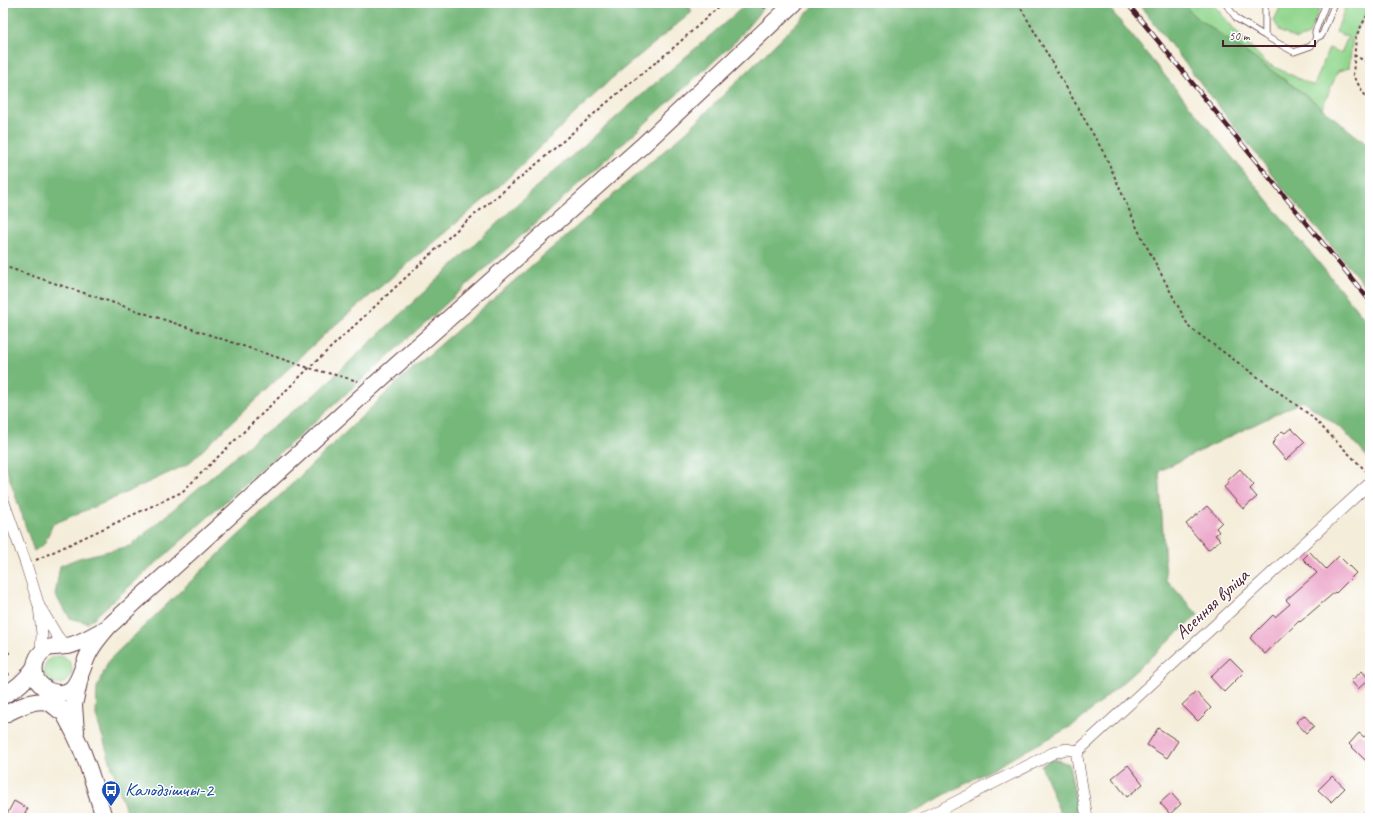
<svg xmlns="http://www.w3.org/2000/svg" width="1373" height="821" viewBox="0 0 1373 821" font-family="Caveat,sans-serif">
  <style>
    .green { fill: #93d78f; stroke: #6e7b5d }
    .forest { fill: #76b87a; stroke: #606c52 }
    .building { fill: #eca9cb }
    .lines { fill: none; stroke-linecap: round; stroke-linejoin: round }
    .lane-casing { stroke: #643e45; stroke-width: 7 }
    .street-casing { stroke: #643e45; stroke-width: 12 }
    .secondary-casing { stroke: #643e45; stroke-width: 18 }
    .path { stroke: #643e45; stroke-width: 2; stroke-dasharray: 3 3; stroke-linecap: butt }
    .lane { stroke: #fff; stroke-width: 5.5 }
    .street { stroke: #fff; stroke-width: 11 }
    .secondary { stroke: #fff; stroke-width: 16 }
    .rail-casing { stroke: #4a1f2b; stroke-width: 4.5 }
    .rail { stroke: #fff; stroke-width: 3; stroke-dasharray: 9; stroke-linecap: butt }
    .labels { text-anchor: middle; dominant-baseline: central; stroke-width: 3; stroke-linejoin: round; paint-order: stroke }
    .street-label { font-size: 19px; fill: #4a1f2b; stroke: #fff }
    .transit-label { font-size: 19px; fill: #164399; stroke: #fff; text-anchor: start }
  </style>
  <rect width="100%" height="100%" fill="#fff"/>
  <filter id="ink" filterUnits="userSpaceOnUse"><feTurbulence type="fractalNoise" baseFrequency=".025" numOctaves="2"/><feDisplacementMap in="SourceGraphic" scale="8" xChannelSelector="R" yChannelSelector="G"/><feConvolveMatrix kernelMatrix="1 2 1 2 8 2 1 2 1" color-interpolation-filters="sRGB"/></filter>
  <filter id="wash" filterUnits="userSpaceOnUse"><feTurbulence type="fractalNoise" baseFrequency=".012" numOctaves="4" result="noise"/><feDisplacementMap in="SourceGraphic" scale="16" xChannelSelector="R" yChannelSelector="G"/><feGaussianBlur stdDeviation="0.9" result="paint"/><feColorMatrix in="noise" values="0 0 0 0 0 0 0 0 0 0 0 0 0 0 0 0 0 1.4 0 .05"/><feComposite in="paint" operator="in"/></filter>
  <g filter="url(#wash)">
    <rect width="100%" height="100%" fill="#f4edd9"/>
    <path class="green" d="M1183 3H1206L1208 5 1212 3 1235 30 1266 63 1314 86 1329 48 1341 53 1348 37 1336 32 1347 3H1370V7L1353 36 1349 68 1338 71 1322 108 1306 95 1193 15Z
      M1282 3H1322L1309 35 1297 39 1281 32 1274 21Z
      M44 670a14 14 0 1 1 28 0a14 14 0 1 1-28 0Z"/>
    <path class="forest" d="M3 3H688L692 12 611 79 493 192 328 331 188 464 108 501 53 524 44 544 34 551 3 459Z
      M754 3H767L736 41C521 236 306 432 88 623L70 618 55 595 60 566 79 558 130 546 254 441 313 396 536 187 743 7Z
      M817 3H1105L1370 325V460L1342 429 1303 401 1159 471 1166 579 1198 615 1077 723 902 818H128L96 716 97 688 109 660 402 378 687 131Z
      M1138 3H1183L1193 15 1306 95 1370 147V292L1282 187Z
      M1054 759 1069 764 1079 818H1062L1041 765Z"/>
    <g id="blocks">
      <path class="building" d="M1291 428 1305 442 1286 460 1272 444 1276 440 1274 439 1282 431 1285 433Z
        M1240 469 1254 485 1250 489 1257 497 1243 509 1224 487 1229 483 1227 481Z
        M1207 506 1222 522 1216 528 1219 532 1215 535 1220 540 1208 550 1186 524Z
        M1310 552 1326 569 1339 556 1356 573 1336 593 1335 592 1300 622 1299 621 1265 654 1250 638 1273 615 1275 617 1290 604 1286 600 1317 573 1303 559Z
        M1230 658 1244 672 1224 692 1210 677Z
        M1362 671 1369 679 1358 689 1351 681Z
        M1196 692 1211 708 1198 721 1182 705Z
        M1304 715 1314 726 1306 733 1296 722Z
        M1158 728 1178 741 1167 758 1147 745Z
        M1370 731V765L1349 744 1359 733 1364 737Z
        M1128 765 1143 784 1127 797 1112 778Z
        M1332 776 1345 788 1331 802 1318 790Z
        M1171 793 1181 804 1170 814 1160 803Z
        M14 801 28 809 22 818H5Z"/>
    </g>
  </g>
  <g filter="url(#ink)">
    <use href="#blocks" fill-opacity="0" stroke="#643e45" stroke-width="1"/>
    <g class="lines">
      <defs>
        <path id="lane" d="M1225 3 1237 19 1265 36
          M1265 3V36L1294 52 1311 46 1316 38 1322 35 1335 3
          M1316 38 1315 32 1326 3"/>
        <path id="street" d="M3 500 26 564 39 606 42 634 41 653
          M41 609 57 636 66 647
          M1078 751 1370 483
          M1078 751 1077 757 1087 818
          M924 818 1053 753 1066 749 1078 751
          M1367 818 1370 815"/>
        <path id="secondary" d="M103 630C91 636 80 644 67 646 57 648 50 644 41 653 35 659 33 670 36 678 38 684 44 687 48 691 55 700 63 711 68 721 84 749 95 787 104 818
          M47 690C78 703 79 672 89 653 94 643 102 634 109 626L373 386 642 146 794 3
          M3 696C16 688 26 681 34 668
          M3 715C14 710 34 698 46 702 51 703 55 707 60 711
          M76 732 74 705 80 678"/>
      </defs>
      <use href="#lane" class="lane-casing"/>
      <use href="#street" class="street-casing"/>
      <use href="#secondary" class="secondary-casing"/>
      <path class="path" d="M758 3 767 9
        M1018 3 1105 155 1138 230 1189 327 1310 415 1367 472
        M1370 10 1356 36 1353 76 1370 103
        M1354 55 1370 64
        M3 266 309 368 358 381
        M36 560 182 492 309 368 462 225 539 162 611 99 672 49 723 3
        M3 648 9 653 4 658 9 676"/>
      <use href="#lane" class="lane"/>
      <use href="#street" class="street"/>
      <use href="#secondary" class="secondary"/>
      <defs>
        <path id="rail" d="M1127 3 1370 301"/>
      </defs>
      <use href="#rail" class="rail-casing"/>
      <use href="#rail" class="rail"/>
    </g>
  </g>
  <defs>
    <symbol id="bus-pin" viewBox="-11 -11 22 30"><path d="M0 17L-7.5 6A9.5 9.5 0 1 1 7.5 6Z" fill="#1a4fb4" stroke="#fff"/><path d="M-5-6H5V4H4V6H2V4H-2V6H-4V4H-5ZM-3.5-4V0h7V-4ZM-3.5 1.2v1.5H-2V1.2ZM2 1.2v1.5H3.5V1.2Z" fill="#fff"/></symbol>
  </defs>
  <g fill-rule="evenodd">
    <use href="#bus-pin" x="100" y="779" width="22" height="30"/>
  </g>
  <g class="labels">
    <g class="street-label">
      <text transform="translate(1212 604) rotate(-43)">Асенняя вуліца</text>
    </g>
    <g class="transit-label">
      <text x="125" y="790">Калодзішчы-2</text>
    </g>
  </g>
  <rect width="1373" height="821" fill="none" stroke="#fff" stroke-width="16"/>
  <path d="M1223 40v6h92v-6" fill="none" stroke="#4a1f2b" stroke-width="2"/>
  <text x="1229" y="40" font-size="12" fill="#4a1f2b" stroke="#ffffff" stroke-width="3" paint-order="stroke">50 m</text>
</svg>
